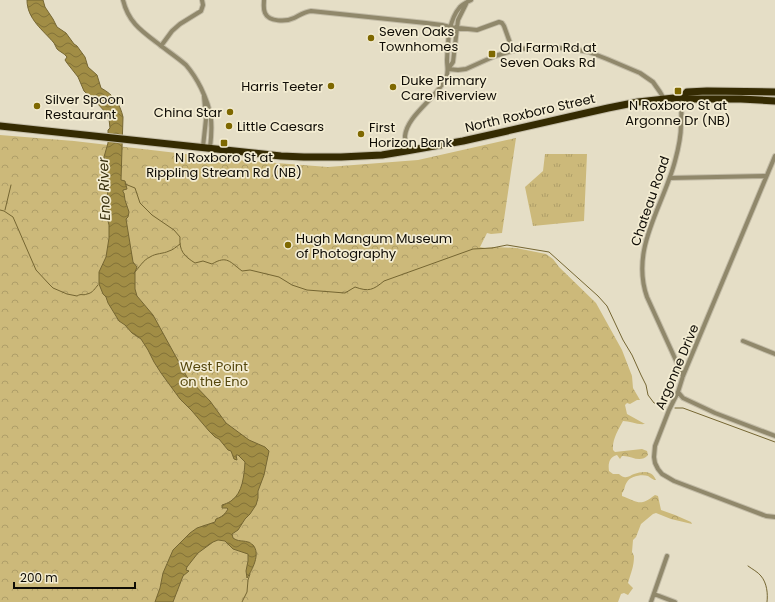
<svg xmlns="http://www.w3.org/2000/svg" width="775" height="602" viewBox="0 0 775 602" font-family="Poppins,sans-serif">
  <style>
    .grass { fill: url(#grass-tufts) }
    .forest { fill: url(#forest-crowns) }
    .water { fill: url(#water-waves); stroke: #756632 }
    .lines { fill: none; stroke-linecap: round; stroke-linejoin: round }
    .stream { stroke: #756632; stroke-width: 1 }
    .street-casing { stroke: #c3bca7; stroke-width: 6 }
    .highway-casing { stroke: #c3bca7; stroke-width: 9 }
    .street { stroke: #90886b; stroke-width: 4 }
    .highway { stroke: #352b02; stroke-width: 7 }
    .poi-dot { fill: #7e6800; stroke: #f3ecd2; stroke-width: 1.5 }
    .labels { text-anchor: middle; dominant-baseline: central; stroke-width: 3.5; stroke-linejoin: round; paint-order: stroke }
    .poi-label { font-size: 13px; fill: #0f0c05; stroke: #f3ecd2; text-anchor: start }
    .street-label { font-size: 13px; fill: #0f0c05; stroke: #f3ecd2 }
    .park-label { font-size: 13px; fill: #54460c; stroke: #f3ecd2 }
    .water-label { font-size: 14px; font-style: italic; fill: #372f0e; stroke: #f3ecd2 }
  </style>
  <defs>
    <pattern id="grass-tufts" width="24" height="20" patternUnits="userSpaceOnUse"><rect width="24" height="20" fill="#ccb97a"/><path d="M3 7l-1-3M5 7V3M7 7l1-3M15 17l-1-3M17 17v-4M19 17l1-3" fill="none" stroke="#ae9e68"/></pattern>
    <pattern id="forest-crowns" width="20" height="18" patternUnits="userSpaceOnUse"><rect width="20" height="18" fill="#ccb97a"/><path d="M2 6a3 3 0 1 1 6 0M12 15a3 3 0 1 1 6 0" fill="none" stroke="#ae9e68"/></pattern>
    <pattern id="water-waves" width="16" height="10" patternUnits="userSpaceOnUse"><rect width="16" height="10" fill="#a18d45"/><path d="M0 5q4-4 8 0t8 0" fill="none" stroke="#827238"/></pattern>
  </defs>
  <rect width="100%" height="100%" fill="#e5dec6"/>
  <path class="grass" d="M545 154H587L584 221 533 226 525 187 543 171Z"/>
  <path class="forest" d="M0 135 74 141 237 160 328 167 418 160 516 138 502 233 491 234 487 233 480 247 485 248 495 247 516 248 546 254 553 259 559 267 596 303 622 350 632 376 633 388 640 400H637L630 404 627 403 625 405 627 414 645 424C637 425 630 421 623 421 618 430 612 440 613 450L615 452 642 449 647 451 648 455C640 464 631 455 622 456L620 459 617 455C609 457 608 464 609 471L613 474H619C620 475 623 477 624 477 628 478 631 475 634 474 643 471 652 470 656 480 653 480 651 478 648 476 642 474 630 476 627 482 624 486 625 490 622 493V496C639 502 639 507 655 495L658 496 661 510 675 515 691 522 692 524 671 519 656 513 653 514 641 524 636 537 633 540 632 552 634 556C634 567 631 572 628 583L633 588 628 595 624 593 621 594 618 602H0Z"/>
  <path class="water" d="M27 0H43L45 7 53 19 57 27 66 33 74 44 77 46 85 57 88 67 97 75 101 88C114 95 120 104 123 117L121 180 125 181 127 189 123 190V192L124 193 125 200 129 212 128 217 126 219 133 262 137 267 135 272V289L137 296 153 315 187 377 210 401 226 423 249 440 265 447 269 451 264 475 258 491V498L256 505 250 514 245 519 238 530 232 534 233 538C239 542 241 540 248 542 250 542 251 544 253 545 261 554 252 570 247 578L246 571 248 561V554L233 549 225 541 218 540 213 542 198 553 187 567 186 570 189 571 183 576 173 602H155L160 588 163 573 173 550 190 533 197 528 215 522 216 519C222 517 225 514 228 509L227 508H222V505C225 504 228 503 231 501 243 493 244 475 245 462L238 455H236L237 460 234 459 231 451 228 450 219 439 215 437 209 431 192 411 180 399 161 373 154 362 148 350 141 339 132 333 125 325 119 321 108 303 106 297 103 294 99 284V272L106 257 109 238V225L107 217 106 204 108 191 105 177 106 167 104 166 103 162 105 160 104 157 108 143V130L110 128 109 119 107 114 97 103 84 91 78 77 67 63 65 60 67 57C64 53 60 52 57 49 56 47 55 45 54 43 43 30 27 19 27 0Z"/>
  <g class="lines">
    <path class="stream" d="M125 184 135 188 140 203 152 215 174 230 180 237C179 251 184 256 195 263L203 261 212 264C227 255 230 262 242 271L250 270 279 277 292 285 307 290 345 293 355 287C369 292 373 290 384 281L473 249 492 248 507 245 549 252 598 296 607 306 623 340 632 355 641 375 646 385 648 395 654 403 664 407
      M0 210 4 211 13 217 36 270 49 284 53 288 67 294 77 296C82 293 82 296 87 294 93 293 95 288 98 285
      M5 210 11 185
      M134 273C139 268 143 260 150 257 156 253 163 254 169 251 173 250 176 247 180 244
      M675 408H683L775 442
      M748 566C752 569 758 572 761 576 767 583 768 594 767 602
      M242 602 247 592 248 580 250 574"/>
    <defs>
      <path id="street" d="M123 0C128 21 140 30 156 42 166 50 177 57 186 65 192 72 197 80 201 88 212 111 213 123 210 148
        M264 0C264 4 263 9 265 13 269 22 286 22 294 18 300 15 304 12 311 11L426 23 442 25 450 27 477 30 499 22 502 23 504 26 513 51
        M161 46 172 31 180 24 201 11 203 5 202 0
        M448 69 458 70 466 69 495 56 519 49 547 47 573 49 589 52 607 59 640 73 653 82 660 92 664 99
        M448 69 453 62 458 20 466 4
        M681 97C681 106 682 116 681 125 681 137 678 150 675 161 663 207 630 248 647 297L683 376
        M203 147 206 119 204 96
        M406 151C406 146 405 141 405 136 407 115 437 98 446 78 449 72 447 67 447 60 448 42 448 21 460 7 463 4 467 2 471 0
        M775 156 683 376 678 392 669 410 655 446 654 457 655 463 658 469 662 474 674 481 766 516 775 517
        M670 178 766 176
        M743 341 775 354
        M678 392 683 398 715 413 775 436
        M654 594 675 602
        M651 602 667 556"/>
      <path id="highway" d="M683 97 687 92 707 91 775 92
        M0 126 281 156 304 157H341L382 155 406 151 463 141 608 108 638 102 683 97 686 99H741L775 101"/>
    </defs>
    <use href="#street" class="street-casing"/>
    <use href="#highway" class="highway-casing"/>
    <use href="#street" class="street"/>
    <use href="#highway" class="highway"/>
  </g>
  <g class="poi-dot">
    <circle cx="371" cy="38" r="4"/>
    <rect x="488" y="50" width="8" height="8" rx="2"/>
    <circle cx="331" cy="86" r="4"/>
    <circle cx="393" cy="87" r="4"/>
    <rect x="674" y="87" width="8" height="8" rx="2"/>
    <circle cx="37" cy="106" r="4"/>
    <circle cx="230" cy="112" r="4"/>
    <circle cx="229" cy="126" r="4"/>
    <circle cx="361" cy="134" r="4"/>
    <rect x="220" y="139" width="8" height="8" rx="2"/>
    <circle cx="288" cy="245" r="4"/>
  </g>
  <g class="labels">
    <g class="poi-label">
      <text x="379" y="31">Seven Oaks<tspan x="379" dy="15">Townhomes</tspan></text>
      <text x="500" y="47">Old Farm Rd at<tspan x="500" dy="15">Seven Oaks Rd</tspan></text>
      <text x="401" y="80">Duke Primary<tspan x="401" dy="15">Care Riverview</tspan></text>
      <text x="323" y="86" text-anchor="end">Harris Teeter</text>
      <text x="45" y="99">Silver Spoon<tspan x="45" dy="15">Restaurant</tspan></text>
      <text x="678" y="105" text-anchor="middle">N Roxboro St at<tspan x="678" dy="15">Argonne Dr (NB)</tspan></text>
      <text x="222" y="112" text-anchor="end">China Star</text>
      <text x="237" y="126">Little Caesars</text>
      <text x="369" y="127">First<tspan x="369" dy="15">Horizon Bank</tspan></text>
      <text x="224" y="157" text-anchor="middle">N Roxboro St at<tspan x="224" dy="15">Rippling Stream Rd (NB)</tspan></text>
      <text x="296" y="238">Hugh Mangum Museum<tspan x="296" dy="15">of Photography</tspan></text>
    </g>
    <g class="street-label">
      <text transform="translate(530 113) rotate(-13)">North Roxboro Street</text>
      <text transform="translate(650 201) rotate(-71)">Chateau Road</text>
      <text transform="translate(677 367) rotate(-67)">Argonne Drive</text>
    </g>
    <g class="park-label">
      <text x="214" y="366">West Point<tspan x="214" dy="15">on the Eno</tspan></text>
    </g>
    <g class="water-label">
      <text transform="translate(104 189) rotate(-92)">Eno River</text>
    </g>
  </g>
  <path d="M14 582v6h121v-6" fill="none" stroke="#0f0c05" stroke-width="2"/>
  <text x="20" y="582" font-size="12" fill="#0f0c05" stroke="#f3ecd2" stroke-width="3" paint-order="stroke">200 m</text>
</svg>
